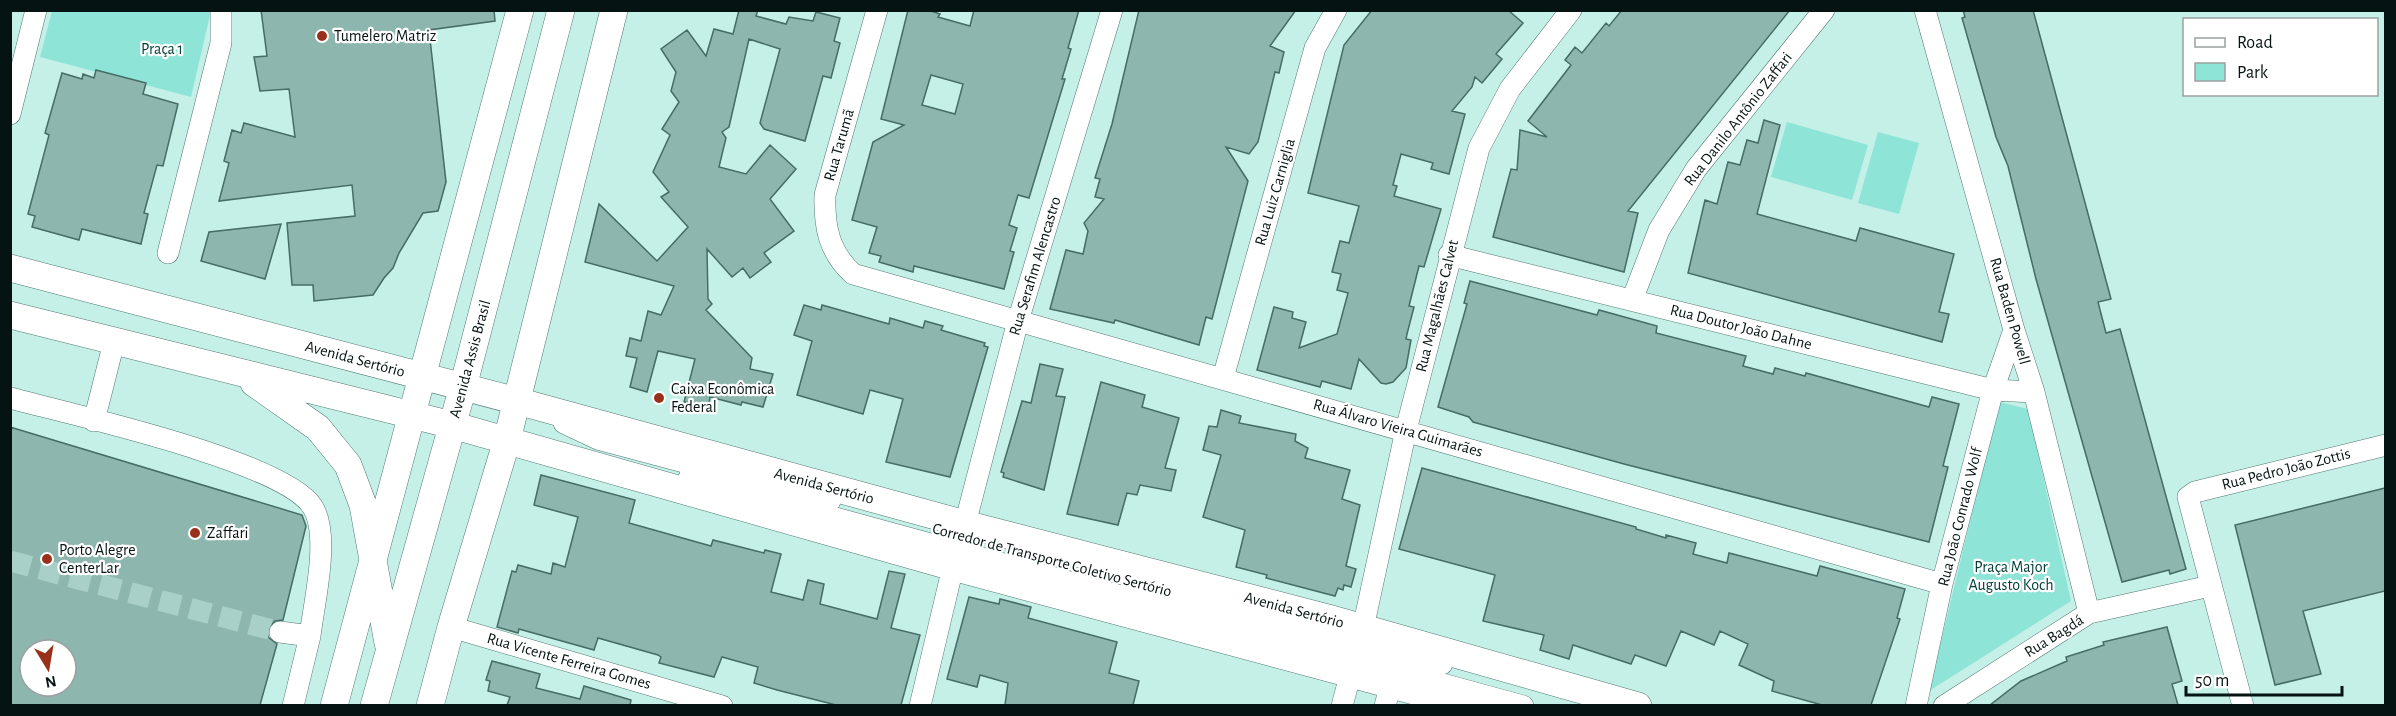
<svg xmlns="http://www.w3.org/2000/svg" width="2396" height="716" viewBox="0 0 2396 716" font-family="'Alegreya Sans',sans-serif">
  <style>
    .green { fill: #8ee4d7 }
    .building { fill: #8db6af; stroke: #456c65; stroke-width: 1.5; fill-rule: evenodd }
    .lines { fill: none; stroke-linecap: round; stroke-linejoin: round }
    .minor-tunnel { stroke: #a8cfc8; stroke-width: 21; stroke-dasharray: 21 10; stroke-linecap: butt }
    .minor-casing { stroke: #517872; stroke-width: 22 }
    .major-casing { stroke: #517872; stroke-width: 28 }
    .minor { stroke: #fff; stroke-width: 21 }
    .major { stroke: #fff; stroke-width: 27 }
    .poi-dot { fill: #99301a; stroke: #fff; stroke-width: 2 }
    .labels { text-anchor: middle; dominant-baseline: central; stroke-width: 4.5; stroke-linejoin: round; paint-order: stroke }
    .poi-label { font-size: 16px; fill: #051412; stroke: #fff; text-anchor: start }
    .park-label { font-size: 16px; fill: #03413a; stroke: #fff }
    .street-label { font-size: 16px; fill: #051412; stroke: #fff }
  </style>
  <rect width="100%" height="100%" fill="#c5f0e8"/>
  <path class="green" d="M52 11H211L191 97 40 57Z
    M1787 122 1868 145 1852 200 1771 177Z
    M1878 132 1919 143 1899 214 1858 203Z
    M1999 402 2028 409 2071 601 1929 691Z"/>
  <path class="building" d="M261 10H494L495 21 429 30 446 182 438 211 423 213 399 253 393 268 384 278 373 295 314 301 313 285H292L287 223 355 216 352 185 219 201 229 163 224 161 232 130 241 133 244 123 295 137 289 89 260 91 254 57 267 56Z
    M739 10H758L756 16 786 24 789 17 813 21 816 12 840 18 834 41 840 43 831 78 823 76 805 141 764 129 760 123 780 49 749 39 729 127 722 132 726 138 719 167 746 174 770 145 796 169 770 199 794 231 764 253 771 262 750 278 743 268 732 277 707 249 708 299 712 304 706 310 752 358 750 369 773 374 763 407 742 402 741 405 710 397 709 405 684 402 695 359 658 351 647 392 630 387 637 358 626 356 630 338 641 341 648 311 661 315 674 286 585 262 599 204 657 261 688 227 661 197 669 192 653 172 670 135 662 129 679 102 671 91 676 72 661 49 687 30 706 56 714 29 733 34Z
    M908 10H928L940 14 938 17 970 26 974 10H1079L1068 48 1071 49 1062 79H1065L1029 198 1018 195 1009 225 1017 228 1010 251 1014 252 1004 289 914 266 913 272 879 262 881 256 869 253 877 227 852 220 873 142 904 125 881 119ZM931 75 963 84 955 114 922 105Z
    M1139 10H1296L1270 46 1284 52 1279 73 1275 72 1258 142 1249 154 1226 147 1248 181 1212 319 1206 317 1199 345 1115 320 1114 323 1050 309 1066 250 1083 254 1088 231 1084 223 1104 199 1095 197 1100 179 1095 178 1112 124Z
    M1372 10H1508L1523 23 1496 54 1502 59 1482 83 1475 77 1472 87 1452 111 1465 114 1449 174 1431 169 1433 163 1401 154 1393 185 1397 186 1394 196 1441 209 1424 267 1419 266 1409 306 1414 307 1407 334 1406 339 1411 340 1406 368 1393 382 1386 384 1381 383 1359 359 1351 389 1322 381 1320 387 1257 370 1274 307 1293 312 1292 318 1306 322 1299 348 1337 334 1348 293 1337 290 1341 274 1332 272 1340 241 1349 243 1359 206 1308 193 1344 45Z
    M1622 10H1790L1628 211 1638 213 1624 272 1493 237 1511 169 1517 170 1520 130 1547 137 1528 121 1571 65 1565 60 1575 47 1582 53 1606 23 1609 26Z
    M1963 10H2033L2111 299 2098 302 2106 333 2120 329 2186 569 2170 574 2169 570 2122 582 2036 279 2008 166 1996 137 1962 18 1965 17Z
    M96 70 146 83 143 94 178 104 163 166 157 165 144 213 148 214 141 244 82 229 79 240 32 227 35 216 28 214 49 135 45 133 62 73 82 79 83 74 94 78Z
    M1764 120 1780 125 1757 214 1856 241 1860 228 1954 254 1939 312 1949 314 1942 342 1688 273 1705 200 1717 204 1728 162 1740 165 1747 140 1758 143Z
    M281 224 265 279 201 261 209 232Z
    M1470 281 1597 315 1599 310 1657 326 1656 333 1746 356 1743 366 1773 374 1775 368 1805 376 1806 373 1929 407 1932 397 1959 404 1943 466 1948 467 1929 542 1624 464 1473 422 1469 417 1438 407 1467 304 1464 303Z
    M804 305 821 310 822 305 889 324 890 318 923 328 925 321 943 326 941 330 985 343 984 346 988 347 950 477 886 462 903 399 870 390 863 414 797 395 812 341 794 335Z
    M1040 364 1063 369 1056 396 1065 397 1044 490 1003 477 1004 473 1001 472 1022 401 1031 403Z
    M1101 382 1145 395 1142 407 1179 418 1165 468 1176 470 1171 491 1140 485 1137 495 1127 493 1118 525 1067 514Z
    M1221 410 1241 416 1239 423 1296 434 1295 441 1308 448 1305 458 1350 470 1342 499 1360 505 1346 566 1356 569 1351 587 1344 585 1343 590 1338 588 1335 596 1266 578 1267 575 1236 567 1245 530 1203 517 1221 455 1203 450 1209 426 1217 427Z
    M10 427 302 515 306 526 283 620 275 621 268 630V637L277 644 260 705H10ZM30 650H66V686H30Z
    M1422 468 1636 527V529L1666 538V535L1696 543 1693 554 1727 563 1729 553 1817 576 1820 566 1905 589 1897 618 1900 619 1871 705H1822L1772 691 1774 681 1739 665 1748 644 1720 631 1714 645 1681 631 1666 666 1635 655 1631 664 1573 645 1569 659 1540 650 1544 635 1483 621 1495 575 1399 549Z
    M541 475 635 500 629 523 711 546 713 540 764 553 765 550 781 554 771 592 803 600 808 580 824 584 820 604 877 619 889 571 905 574 891 628 920 635 901 705H836L777 690 754 683 758 667 722 657 714 677 659 663 661 657 658 655 598 638 594 650 519 629 518 633 497 627 512 571 516 572 518 565 551 574 553 563 565 567 578 517 534 505Z
    M2385 488V591L2303 611 2321 674 2275 685 2235 525Z
    M969 597 999 604 1000 599 1031 607 1028 618 1117 642 1109 673 1139 681 1133 705H1005L1008 683 980 675 977 687 947 679Z
    M2167 627 2182 681 2172 684 2178 705H1990L2021 681 2067 661 2066 657 2104 645 2103 642Z
    M492 661 540 674 536 688 580 699 584 686 631 700 630 705H507L510 697 488 691 490 681 486 680Z"/>
  <g class="lines">
    <path class="minor-tunnel" d="M10 561 280 632"/>
    <defs>
      <path id="minor" d="M877 10 825 195C824 227 829 252 853 274L1942 584
        M1925 10 2014 330 2034 392 2089 613
        M10 114 36 10
        M168 253 221 43V10
        M1449 255 1993 390 2034 392
        M1632 300 1659 230 1696 169 1824 10
        M1223 378 1315 48 1336 10
        M10 398C70 414 282 461 312 506 331 534 314 602 310 636
        M94 421 114 342
        M564 423 598 439 830 501
        M689 478 1523 706
        M965 524 1018 321 1112 10
        M1130 580 1442 664
        M451 627 722 706
        M1363 628 1406 430 1479 148 1510 89 1571 10
        M280 632 310 636 293 706
        M920 706 953 567
        M1342 706 1351 672
        M1385 706 1391 683
        M1916 706 1942 584 1993 390 2014 330
        M1944 706 2089 613 2210 586
        M2243 706 2188 497 2195 492 2386 445"/>
      <path id="major" d="M10 268 517 401 965 524 1328 618 1638 706
        M10 315 452 425 953 567 1470 706
        M254 383 318 428 348 465 363 505 388 643
        M334 706 520 10
        M374 706 463 387 561 10
        M430 706 451 627 507 440 614 10"/>
    </defs>
    <use href="#minor" class="minor-casing"/>
    <use href="#major" class="major-casing"/>
    <use href="#minor" class="minor"/>
    <use href="#major" class="major"/>
  </g>
  <g class="poi-dot">
    <circle cx="322" cy="36" r="6"/>
    <circle cx="659" cy="398" r="6"/>
    <circle cx="195" cy="533" r="6"/>
    <circle cx="47" cy="559" r="6"/>
  </g>
  <g class="labels">
    <g class="poi-label">
      <text x="334" y="36">Tumelero Matriz</text>
      <text x="671" y="389">Caixa Econômica<tspan x="671" dy="18">Federal</tspan></text>
      <text x="207" y="533">Zaffari</text>
      <text x="59" y="550">Porto Alegre<tspan x="59" dy="18">CenterLar</tspan></text>
    </g>
    <g class="park-label">
      <text x="162" y="49">Praça 1</text>
      <text x="2011" y="567">Praça Major<tspan x="2011" dy="18">Augusto Koch</tspan></text>
    </g>
    <g class="street-label">
      <text transform="translate(1738 119) rotate(-52)">Rua Danilo Antônio Zaffari</text>
      <text transform="translate(839 145) rotate(-74)">Rua Tarumã</text>
      <text transform="translate(1275 192) rotate(-74)">Rua Luiz Carniglia</text>
      <text transform="translate(1035 266) rotate(-73)">Rua Serafim Alencastro</text>
      <text transform="translate(1437 306) rotate(-76)">Rua Magalhães Calvet</text>
      <text transform="translate(2010 311) rotate(74)">Rua Baden Powell</text>
      <text transform="translate(1741 327) rotate(14)">Rua Doutor João Dahne</text>
      <text transform="translate(355 359) rotate(15)">Avenida Sertório</text>
      <text transform="translate(470 359) rotate(-75)">Avenida Assis Brasil</text>
      <text transform="translate(1398 428) rotate(16)">Rua Álvaro Vieira Guimarães</text>
      <text transform="translate(2286 469) rotate(-14)">Rua Pedro João Zottis</text>
      <text transform="translate(824 486) rotate(15)">Avenida Sertório</text>
      <text transform="translate(1960 517) rotate(-76)">Rua João Conrado Wolf</text>
      <text transform="translate(1052 560) rotate(15)">Corredor de Transporte Coletivo Sertório</text>
      <text transform="translate(1294 610) rotate(15)">Avenida Sertório</text>
      <text transform="translate(2054 636) rotate(-32)">Rua Bagdá</text>
      <text transform="translate(569 661) rotate(16)">Rua Vicente Ferreira Gomes</text>
    </g>
  </g>
  <rect width="2396" height="716" fill="none" stroke="#051412" stroke-width="24"/>
  <rect x="2183" y="18" width="195" height="78" fill="#ffffff" stroke="#9ba1a0" stroke-width="1.5"/>
  <rect x="2195" y="38" width="30" height="9" fill="#ffffff" stroke="#9ba1a0" stroke-width="1.5"/>
  <text x="2237" y="48" font-size="18" fill="#051412">Road</text>
  <rect x="2195" y="63" width="30" height="18" fill="#8ee4d7" stroke="#9ba1a0" stroke-width="1.5"/>
  <text x="2237" y="78" font-size="18" fill="#051412">Park</text>
  <g transform="translate(48 668) rotate(169)"><circle r="28" fill="#ffffff" stroke="#9ba1a0" stroke-width="1.5"/>
  <path d="M0-4.5L10 22L0 15L-10 22Z" fill="#99301a"/>
  <text y="-9" font-size="16" font-weight="bold" text-anchor="middle" fill="#051412">N</text>
  </g>
  <path d="M2186 686v9h156v-9" fill="none" stroke="#051412" stroke-width="3"/>
  <text x="2195" y="686" font-size="18" fill="#051412" stroke="#ffffff" stroke-width="4.5" paint-order="stroke">50 m</text>
</svg>
